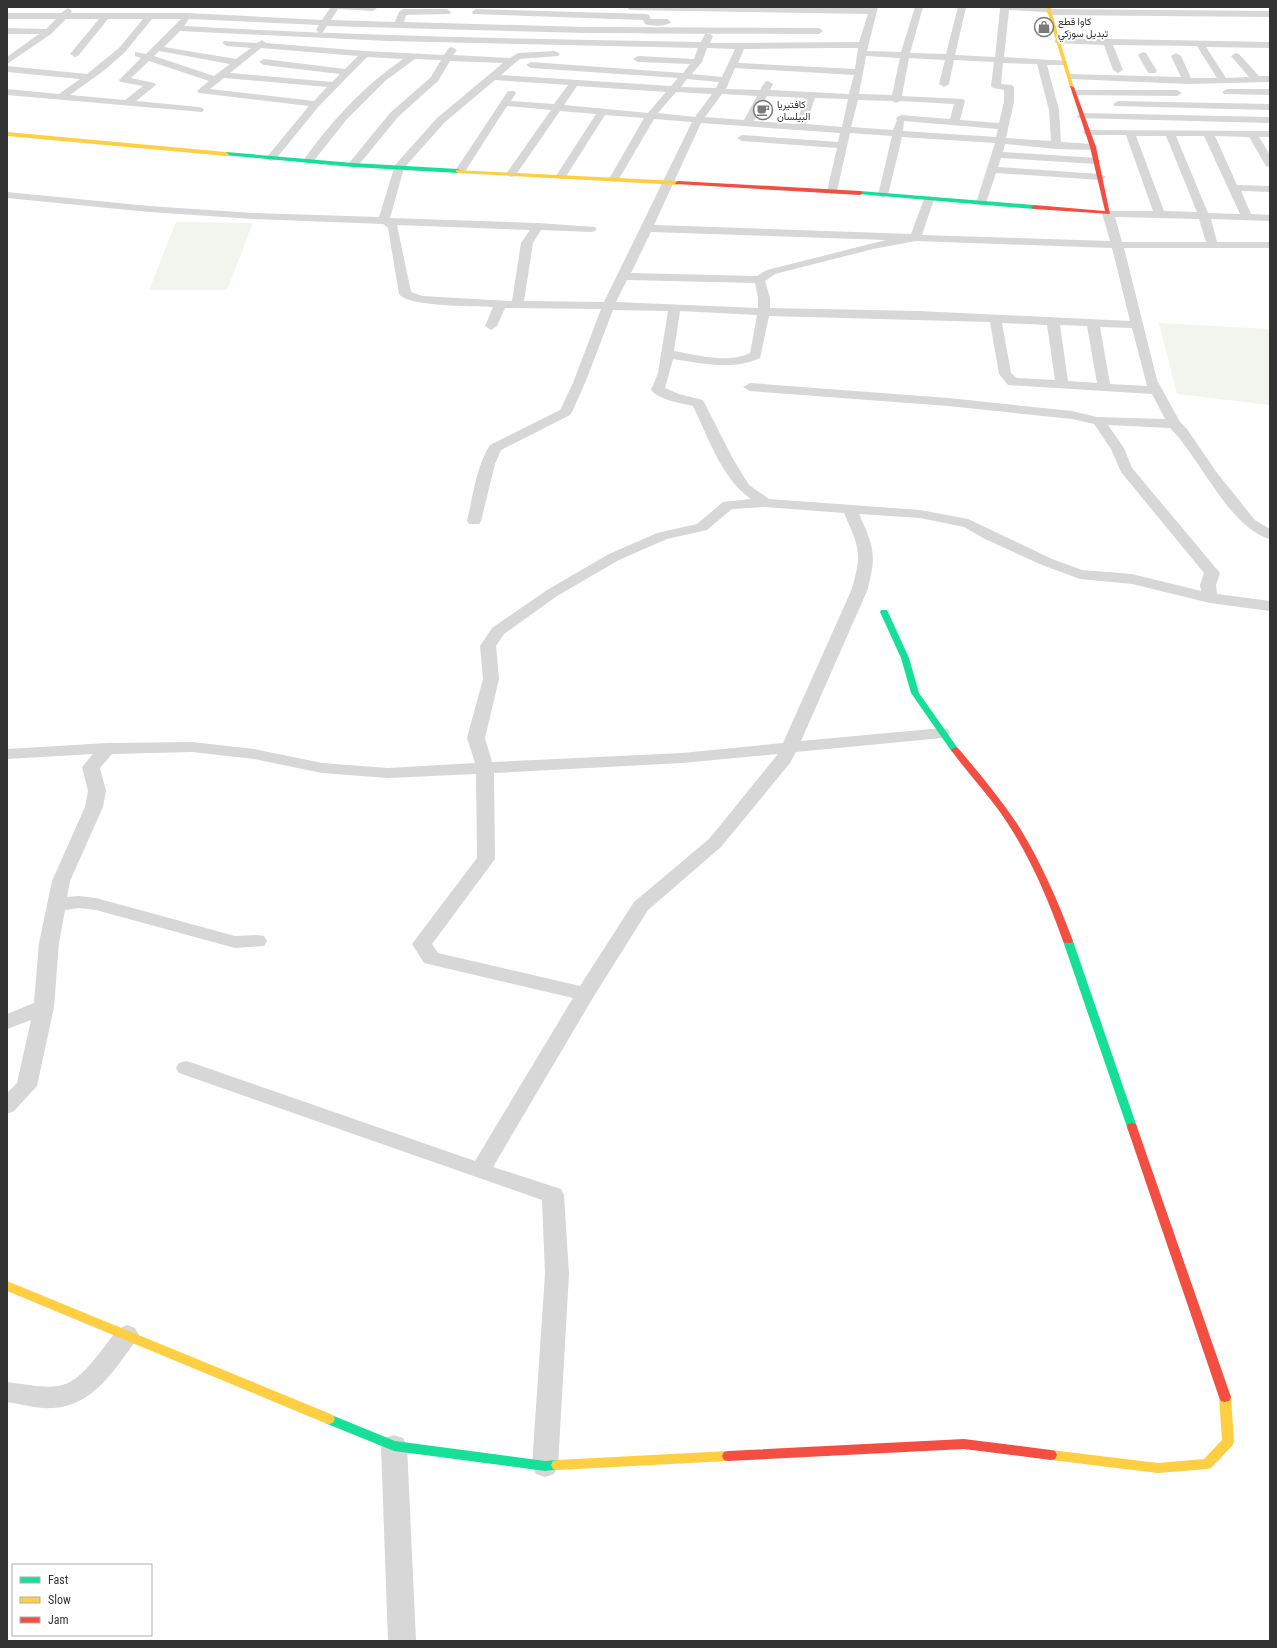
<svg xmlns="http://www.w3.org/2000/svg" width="1277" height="1648" viewBox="0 0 1277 1648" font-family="'Roboto Condensed',Vazirmatn,sans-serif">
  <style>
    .green { fill: #f1f5ed }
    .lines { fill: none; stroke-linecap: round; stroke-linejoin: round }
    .street { fill: #d7d7d7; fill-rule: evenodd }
    .fast { fill: #16e098; fill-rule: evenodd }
    .slow { fill: #ffcf43; fill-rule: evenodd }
    .jam { fill: #f24e42; fill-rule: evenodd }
    .labels { text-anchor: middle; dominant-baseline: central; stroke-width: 4; stroke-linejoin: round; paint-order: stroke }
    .far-poi-label { font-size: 10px; fill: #333; stroke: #fff; text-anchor: start }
  </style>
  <rect width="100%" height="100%" fill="#fff"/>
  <path class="green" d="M176 222 253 223 227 290H149Z
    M1159 323 1270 329V405L1177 394Z"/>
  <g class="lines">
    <path class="street" d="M331 7 377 8 373 11 338 9 331 20 395 22 399 12 403 9H447L451 12 450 14 406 15 404 22 586 27 819 28 823 31 819 34 586 33 327 26 323 32 320 33 316 30 319 25 189 19 184 26C356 36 528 39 701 42L705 34 708 33 713 36 710 43 859 42 868 14 630 10 626 7H878L867 51 901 52 915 7H923L910 53 946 54 958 7H966L955 55 995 57 1000 9 998 7H1043L1053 9 1270 11V17L1050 15 1046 12 1009 10 1004 57 1067 61V65H1047L1059 110 1061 142 1093 144 1098 147 1093 150 1056 149 1005 144 1003 152 1096 158 1101 161 1096 164 1001 158 998 167 1101 174 1106 177 1101 180 996 173 986 203 981 206 976 203 995 143 902 137 888 195 883 198 878 195 892 136 850 133 837 191 832 194 827 191 837 148 742 141 737 138 742 135 838 142 840 133 701 123 654 225 911 234 924 199 929 196 934 199 922 235 1110 241 1102 213 1104 211H1153L1126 135H1088L1084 134 1083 132 1084 130 1270 131V137H1259L1270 155V167L1266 166 1249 137 1215 136 1237 185 1270 186V192L1241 191 1251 214 1270 215V221L1211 219 1217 242H1270V248H1124L1157 380 1180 422 1187 429 1217 473 1255 520 1270 529V539C1230 529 1199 456 1170 428L1108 425 1124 448 1132 468 1220 573 1216 585 1217 594 1270 601V611L1210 603 1132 584 1080 579 1042 565 985 539 964 527 920 518 859 514C874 547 877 555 867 591L801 741 942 728 948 729 950 733 948 737 942 738 796 752 790 763 721 847 648 910 594 996 493 1167 561 1189 564 1195 569 1274 558 1466 554 1474 545 1477 536 1474 532 1466 545 1274 542 1200 179 1073 176 1068 179 1063 186 1061 193 1063 475 1161 573 998 424 963 412 944 477 858 476 774 388 778 322 773 254 759 192 752 112 754 100 768 106 791 103 807 70 881 67 897 79 896 96 898 235 936 257 935 264 936 267 941 264 946 235 948 96 910 79 908 65 910 59 943 54 1007 37 1086 14 1111 7 1114V1093L17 1083 31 1020 7 1029V1014L34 1003 39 943 52 881 85 807 88 791 82 767 93 754 7 759V749L108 743 192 742 254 749 322 763 388 768 475 763 467 738 483 679 480 646 492 628 547 590 609 554 657 533 697 524 723 502 751 499C722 479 708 437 693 406 681 403 659 400 651 390L658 373 668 311 613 310 585 383 572 412 570 415 501 450 495 464 481 521 479 524H469L467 521C473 497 476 466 490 445L560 410 573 383 601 309 505 308 497 326 491 330 485 326 493 307C475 306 408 307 399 294L388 228 383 224 254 219 149 212 7 198V192L149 206 254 213 379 217 395 165 437 118 503 63 450 61 438 81 398 117 357 167 353 168 348 165 349 163 390 113 431 77 441 60 415 59 385 81 347 119 312 163 308 164 303 161C330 122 364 86 403 59L367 57 319 106 275 160 271 161 266 158 309 106 199 93 197 91 209 81 149 61 131 78 154 83 156 85 136 101 199 107 202 108 204 110 202 112 7 95V89L59 94 80 79 7 72V66L87 74 119 48 143 19H108L78 56 75 57 70 54 99 19H66L51 34 7 64V57L39 34H7V28L46 29 56 19H7V13H61L68 8 72 11 71 13H187L322 20ZM152 19H181L146 54 135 52V56L141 58 119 80 121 82 143 86 125 100 70 95 106 69 125 52ZM180 31 388 41 698 48 694 59 638 56 633 59 638 62 690 64 683 73 531 62 526 65 531 68 678 78 671 86 501 75 520 59 558 56 560 54 555 51 518 53 510 58 453 55 457 50 452 47 449 48 444 55 365 51 266 43 262 40 257 43 224 41 222 43 227 46 251 48 236 59 164 47ZM261 48 358 56 345 69 264 59 259 62 264 65 340 74 332 82 230 73ZM707 48 735 49 722 77 692 74 702 62ZM832 48H858L855 69 738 63 744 49ZM159 51 230 64 214 76 154 56ZM866 56 900 58 892 95 859 94ZM909 58 945 60 939 84 944 87 949 84 954 60 994 62 991 86 993 88 1004 90V102L999 123 960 120 965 101 963 99 902 96ZM1003 63 1037 64 1049 110 1051 141 1006 138 1014 102V87L1012 85 1001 84ZM735 68 854 75 849 94 770 90 773 84 768 81 765 82 760 90 726 89ZM224 78 327 87 314 101 210 89ZM687 79 719 82 716 88 681 87ZM495 80 568 85 554 104 511 101 516 93 514 91H508L455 171 456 173H464L507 106 551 110 506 174 511 177 515 176 560 111 596 114 556 176 561 179 565 178 605 115 644 118 609 179 614 182 619 179 654 119 692 122 604 302 524 301 533 243 541 230 591 232 595 231 597 229 595 227 538 223 390 218 404 168 445 122ZM577 86 666 92 648 113 564 105ZM676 92 712 94 695 117 658 113ZM722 94 757 96 744 120 705 117ZM767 96 805 98 796 124 754 121ZM815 98 848 99 842 127 806 124ZM858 100 892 101 896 103 900 101 954 104 950 119 901 115 896 118 897 120 893 130 851 127ZM904 121 998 129 996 137 903 131ZM1136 136H1166L1197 212 1164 211ZM1176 136H1204L1240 214 1208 213ZM1115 217 1199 219 1206 242H1122ZM397 225 530 230 521 243 512 301 422 296 411 292ZM651 232 886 240 767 270 757 276 631 273ZM916 241 1112 248 1130 321 918 311 770 308V298L765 281 775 274 873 249ZM627 280 755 283 758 298V308L616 302ZM680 311 757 315 750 353C728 364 697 355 674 351ZM769 316 990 322 999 374 1008 385 1152 394 1165 419 1097 417 1072 411 948 398 750 383 743 387 750 391 948 406 1072 419 1094 424 1111 449 1121 472 1204 573 1200 585 1201 591 1132 574 1082 570 1052 559 968 519 920 510 769 499 749 485 733 459 703 400 679 394 665 388 673 359C701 363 733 371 760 358ZM1002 323 1047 325 1055 380 1017 378 1011 373ZM1060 325 1087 326 1097 383 1068 381ZM1100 327 1132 328 1147 386 1110 384ZM765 507 844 513C859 547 863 554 851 591L783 743 682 753 492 762 485 738 499 679 496 646 504 634 557 596 619 560 667 539 707 530 732 509ZM778 754 709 839 634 902 580 986 438 953 432 944 495 859 494 773 682 763Z
      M476 9 646 14 649 15 651 19H667L671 22C666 27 652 26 645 24L643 20 473 14 472 12Z
      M1059 38 1270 42V48L1206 47 1226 78 1249 77 1231 56 1236 53 1239 54 1259 76H1270V82L1188 84 1070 79 1067 78V74L1181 77 1171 56 1176 53 1181 56 1191 78H1217L1197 46 1113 45 1123 70 1118 73 1113 70 1104 45 1056 43 1054 41Z
      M1143 52 1146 53 1157 71 1155 73H1149L1147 71 1138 55Z
      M1227 89H1270V95L1224 94 1222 92Z
      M1076 90H1177L1182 93 1177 96 1073 95 1071 93 1073 91Z
      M1118 101 1270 104V110L1115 106 1113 104Z
      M1082 113 1270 117V123L1078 118 1077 116Z
      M127 1325 135 1328 139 1335 135 1342C114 1370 93 1406 53 1408 37 1409 22 1404 7 1402V1382C63 1390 69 1393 105 1346 112 1337 116 1329 127 1325Z
      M394 1435 403 1438 407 1446 416 1641H388L381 1446 385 1438Z"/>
    <path class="fast" d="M226 152 353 163 458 169 461 171 458 173 353 167 224 155 223 154Z
      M860 191 1034 205 1037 207 1034 209 858 194 857 193Z
      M881 610H887L888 612 909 658 919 693 959 750 958 752H952L911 693 901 658 880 612Z
      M1068 938 1073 941 1137 1127 1136 1130 1132 1131 1128 1130 1127 1127 1063 941Z
      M329 1414 395 1441 545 1461 557 1460 561 1461 563 1465 561 1469 545 1471 394 1451 325 1423 323 1419 325 1415Z"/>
    <path class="slow" d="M1046 7H1050L1074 88 1070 87Z
      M7 132 226 152 229 154 226 156 7 136Z
      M456 170 678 181 681 183 678 185 458 173 456 172Z
      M7 1281 333 1415 335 1419 333 1423 329 1424 325 1423 7 1291Z
      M1225 1392 1229 1393 1231 1397 1234 1442 1232 1446 1211 1468 1207 1469 1158 1473 1051 1460 1047 1459 1045 1455 1047 1451 1051 1450 1158 1463 1204 1459 1222 1440 1219 1397 1221 1393Z
      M728 1451 732 1452 734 1456 732 1460 728 1461 557 1470 553 1469 551 1465 553 1461 557 1460Z"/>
    <path class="jam" d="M1070 86 1074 87 1096 147 1110 214 1034 209 1031 207 1034 205 1105 211 1090 147Z
      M678 181 860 191 863 193 860 195 676 184 675 183Z
      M955 747 958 748C979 773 1000 798 1018 825 1041 862 1058 901 1073 941L1071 943H1065L1063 941C1047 896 1028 852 1000 812 985 791 966 771 951 750Z
      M1132 1123 1136 1124 1137 1127 1231 1397 1229 1401 1225 1402 1221 1401 1219 1397 1127 1127 1128 1124Z
      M964 1439 1051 1450 1055 1451 1057 1455 1055 1459 1051 1460 964 1449 728 1461 724 1460 722 1456 724 1452 728 1451Z"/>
  </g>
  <defs>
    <symbol id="shop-ring" viewBox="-11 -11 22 22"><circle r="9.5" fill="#fff" stroke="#7a7a7a" stroke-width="1.5"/><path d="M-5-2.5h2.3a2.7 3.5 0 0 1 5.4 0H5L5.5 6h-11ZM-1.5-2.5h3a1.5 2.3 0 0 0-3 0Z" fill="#7a7a7a"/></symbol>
    <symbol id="cafe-ring" viewBox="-11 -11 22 22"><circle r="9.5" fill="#fff" stroke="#7a7a7a" stroke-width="1.5"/><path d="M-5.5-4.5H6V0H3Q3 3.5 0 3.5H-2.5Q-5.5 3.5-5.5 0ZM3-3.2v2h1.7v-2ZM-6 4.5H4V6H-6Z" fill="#7a7a7a"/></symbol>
  </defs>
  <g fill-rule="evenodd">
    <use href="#shop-ring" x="1033" y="16" width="22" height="22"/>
    <use href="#cafe-ring" x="752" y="99" width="22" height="22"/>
  </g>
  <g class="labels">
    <g class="far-poi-label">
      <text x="1058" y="21">كاوا قطع<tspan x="1058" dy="12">تبديل سوزكي</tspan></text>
      <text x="777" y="104">كافتيريا<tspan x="777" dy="12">البيلسان</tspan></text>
    </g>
  </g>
  <rect width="1277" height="1648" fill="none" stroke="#333333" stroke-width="16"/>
  <rect x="12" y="1564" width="140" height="72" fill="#ffffff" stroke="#adadad"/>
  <rect x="20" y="1577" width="20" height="6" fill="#16e098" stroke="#adadad"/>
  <text x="48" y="1584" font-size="12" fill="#333333">Fast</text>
  <rect x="20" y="1597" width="20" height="6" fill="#ffcf43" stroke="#adadad"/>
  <text x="48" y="1604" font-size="12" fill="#333333">Slow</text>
  <rect x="20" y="1617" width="20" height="6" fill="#f24e42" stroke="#adadad"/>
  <text x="48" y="1624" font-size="12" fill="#333333">Jam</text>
</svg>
